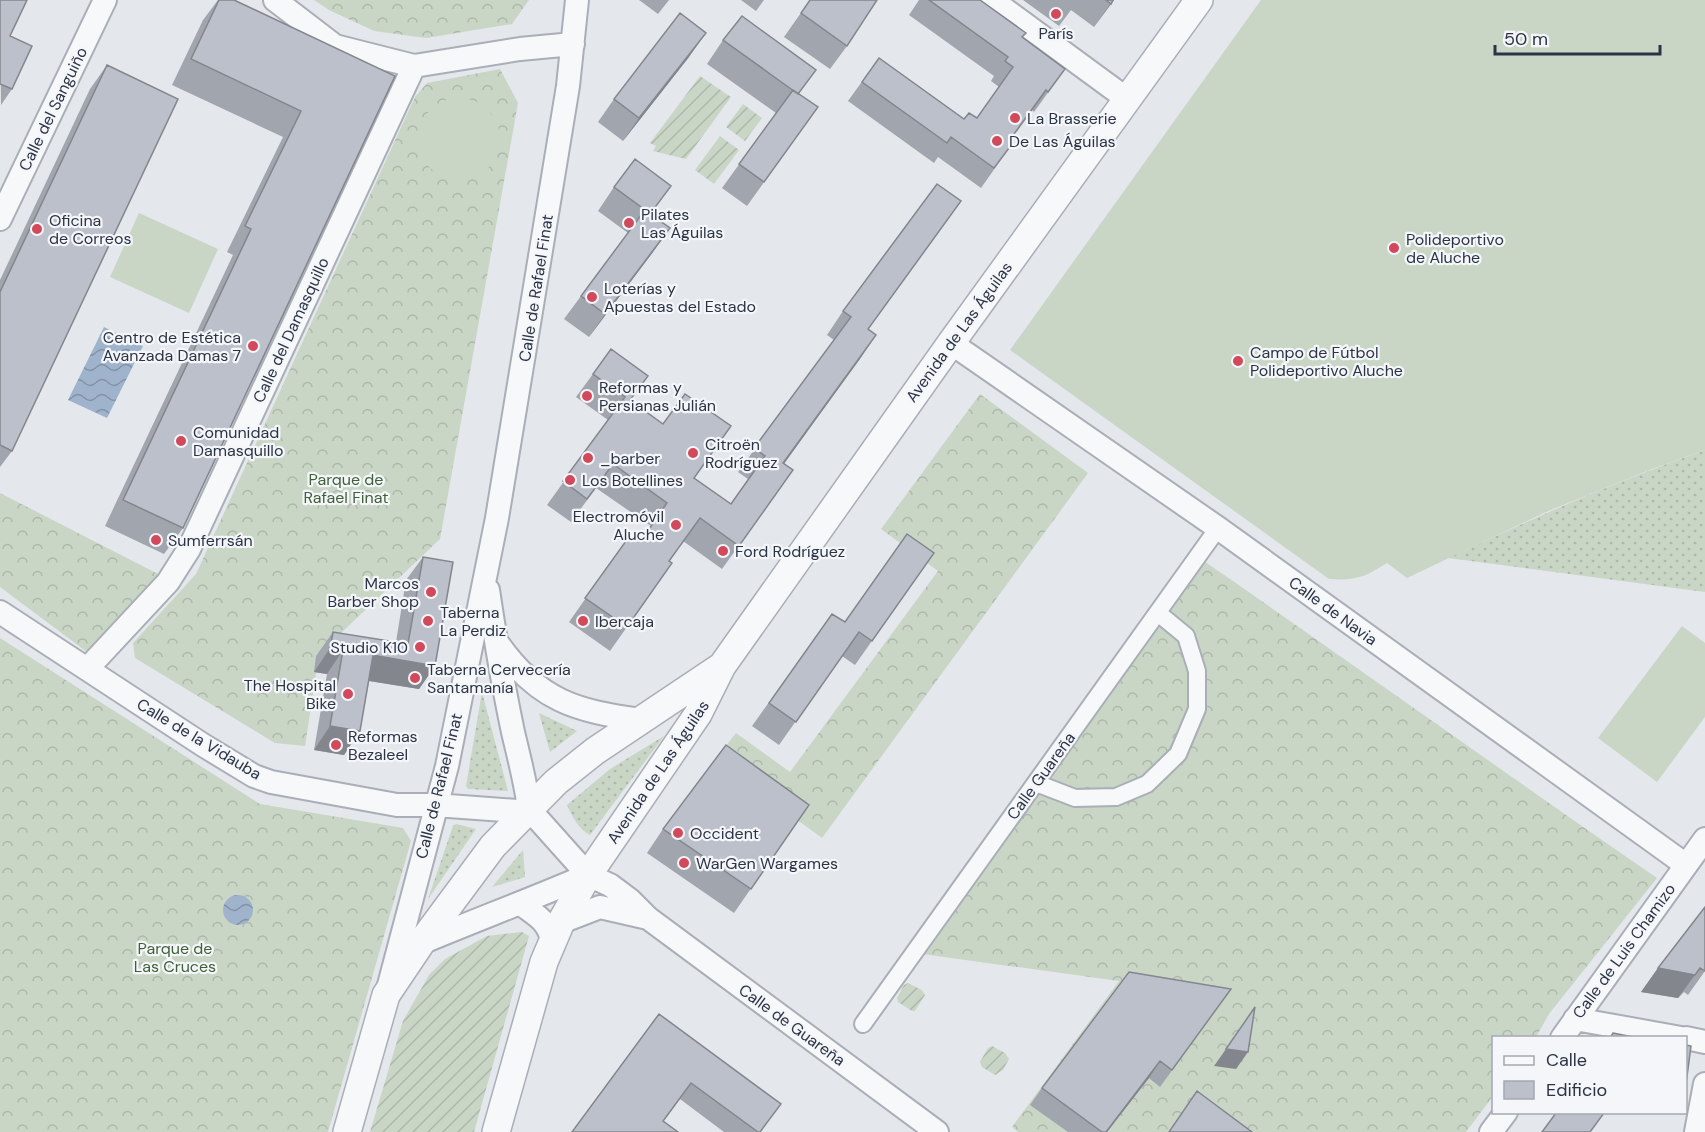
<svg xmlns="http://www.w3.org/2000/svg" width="1705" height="1132" viewBox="0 0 1705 1132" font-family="'DM Sans',sans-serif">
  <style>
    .grass { fill: url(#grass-dots) }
    .forest { fill: url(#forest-crowns) }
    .garden { fill: url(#garden-furrows) }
    .pitch { fill: #c9d6c5 }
    .water { fill: url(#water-waves) }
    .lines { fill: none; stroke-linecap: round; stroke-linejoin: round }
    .pedestrian-casing { stroke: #a9aeb7; stroke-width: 20 }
    .minor-casing { stroke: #a9aeb7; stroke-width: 26 }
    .tertiary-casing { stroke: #a9aeb7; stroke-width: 30 }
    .pedestrian { stroke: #f7f8fa; stroke-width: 16 }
    .minor { stroke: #f7f8fa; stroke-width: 22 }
    .tertiary { stroke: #f7f8fa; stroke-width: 27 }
    .wall { fill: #a1a5ae }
    .shaded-wall { fill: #83868d }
    .building { fill: #bbc0ca; stroke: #83868d; stroke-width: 1.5 }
    .poi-dot { fill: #d1495b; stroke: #f4f6f9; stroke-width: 2 }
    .labels { text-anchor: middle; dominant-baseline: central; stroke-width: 4.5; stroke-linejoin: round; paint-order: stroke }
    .poi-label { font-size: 16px; fill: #2b3445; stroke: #f4f6f9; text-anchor: start }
    .street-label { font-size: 16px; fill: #2b3445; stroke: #f4f6f9 }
    .park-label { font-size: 16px; fill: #3f6138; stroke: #f4f6f9 }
  </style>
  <defs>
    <pattern id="grass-dots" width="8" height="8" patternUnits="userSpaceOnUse" patternTransform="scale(1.5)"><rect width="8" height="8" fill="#c9d6c5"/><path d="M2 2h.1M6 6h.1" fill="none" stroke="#adb8ab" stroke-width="1.8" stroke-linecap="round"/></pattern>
    <pattern id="forest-crowns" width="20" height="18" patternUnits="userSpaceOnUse" patternTransform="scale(1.5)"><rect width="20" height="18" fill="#c9d6c5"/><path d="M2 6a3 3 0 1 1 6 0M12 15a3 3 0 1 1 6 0" fill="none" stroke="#adb8ab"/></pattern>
    <pattern id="garden-furrows" width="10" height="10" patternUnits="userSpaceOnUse" patternTransform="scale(1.5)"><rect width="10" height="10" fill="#c9d6c5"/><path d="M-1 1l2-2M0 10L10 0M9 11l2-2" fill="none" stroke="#adb8ab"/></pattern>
    <pattern id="water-waves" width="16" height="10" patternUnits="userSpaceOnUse" patternTransform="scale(1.5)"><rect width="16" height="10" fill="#9fb4cc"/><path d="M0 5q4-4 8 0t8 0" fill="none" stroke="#8293a7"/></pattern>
  </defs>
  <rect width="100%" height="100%" fill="#e4e7ec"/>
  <path class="grass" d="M1705 450V592L1448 558C1533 518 1617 481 1705 450Z
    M482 692 508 791 468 789 466 786Z
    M539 713 577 731 550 752Z
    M664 736 590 835C579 830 572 816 567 805L610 769Z
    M456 824 476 829 428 899 453 826Z
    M523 850 525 877 492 887Z"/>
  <path class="forest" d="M314 0H529L512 24 426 38 374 31 329 10Z
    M500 69 518 103 440 539 319 654 305 746 275 743 135 658 133 643 196 574 415 97 427 83Z
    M980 394 1088 473 822 838 715 760 736 733 790 772 938 571 881 529Z
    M0 493 164 577 91 655 0 587Z
    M1198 557C1352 663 1503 772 1657 878L1549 1014 1536 1037 1494 1038 1493 1096 1466 1132H1018L1012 1127 1119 981 915 953Z
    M0 638 260 804 403 828 411 841 328 1132H0Z"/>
  <path class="garden" d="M700 76 731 97 686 159 653 151 656 146 650 143Z
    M743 104 762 118 745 141 726 127Z
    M720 136 739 150 714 184 695 170Z
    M522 932 529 936 474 1132H370L403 1021 429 975 445 959 487 936Z
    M908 983 922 990 925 995 915 1011H912L898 1002 897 998 904 985Z
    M992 1046 1005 1053 1009 1059 1003 1070 995 1075 982 1067 980 1062 988 1048Z"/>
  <path class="pitch" d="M1261 0H1705V450L1652 469 1546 512 1407 578 1387 563C1365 577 1356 581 1329 579L1010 350Z
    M418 139a41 41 0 1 1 82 0a41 41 0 1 1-82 0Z
    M139 213 218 249 189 313 110 277Z
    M1682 626 1705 643V717L1657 782 1598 738Z"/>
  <path class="water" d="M104 327 143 346 107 418 68 400Z
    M223 910a15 15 0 1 1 30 0a15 15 0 1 1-30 0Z"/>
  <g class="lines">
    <defs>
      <path id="pedestrian" d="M1036 783 1075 798 1116 797 1147 784 1178 754 1197 709V671L1186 636 1158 613
        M863 1024 1218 528"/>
      <path id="minor" d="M275 0 335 46 414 66 520 49 573 44
        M992 0 1127 99
        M0 219 105 0
        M951 343 1218 528 1686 865
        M488 590C495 637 503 685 513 732 519 758 526 783 529 809
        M0 612 203 745 254 776 271 782 397 805H435L517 811 529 809
        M499 645C539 701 576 711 641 720
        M87 669 168 582 189 549 414 66
        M529 809 588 875 610 885 630 900 648 918 937 1132
        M521 904C538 917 546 919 553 941
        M561 922 600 907 648 918
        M421 943C476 920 532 899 588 875
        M389 985 447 766 497 518 568 86 577 0
        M1575 1019 1681 1038
        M1562 1038 1705 839
        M1686 1038 1705 1042
        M1491 1132 1506 1112
        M1696 1132 1705 1084"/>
      <path id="tertiary" d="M347 1132 386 995 421 943 493 846 556 782 595 751 722 666
        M496 1132 544 962 561 922 588 875 698 714 722 666 951 343 1199 0"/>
    </defs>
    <use href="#pedestrian" class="pedestrian-casing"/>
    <use href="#minor" class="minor-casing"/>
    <use href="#tertiary" class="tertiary-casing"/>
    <use href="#pedestrian" class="pedestrian"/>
    <use href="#minor" class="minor"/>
    <use href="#tertiary" class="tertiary"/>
  </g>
  <path class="wall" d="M0 0 10 36 12 89 1 105Z
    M218 0H234L395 76 183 528 164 554 105 526 233 255 227 252 283 137 172 85 203 20Z
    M639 0H669L658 14Z
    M741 0H764L756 11Z
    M810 0 847 46 830 69 784 37Z
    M919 0H980L1022 38 1065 69 1034 112 1032 110 1009 142 1012 144 981 188 938 157 934 163 848 101 879 58 964 119 977 118 999 87 991 81 994 76 909 15Z
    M1023 0H1114L1094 27 1071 10 1059 26Z
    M723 40 818 107 747 206 722 188 776 113 707 64Z
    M689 57 623 141 598 122 614 99Z
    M107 65 12 451 0 467V280L90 89Z
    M614 187 651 215 653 252 589 337 564 319 581 296 628 233 598 211Z
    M961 201 868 329 876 335 784 464 793 470 722 569 683 541 669 561 672 563 610 651 569 622 631 534 641 541 651 526 596 488 571 522 547 505 608 420 576 397 593 374 630 401 694 478 731 504 748 479 738 472 834 340 827 335 843 311Z
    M934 553 855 665 842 656 779 745 752 726 832 614 845 622Z
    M423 557 435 666 419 689 369 681 360 731 344 755 314 750 327 674 314 672 316 656 333 632 396 642 406 580Z
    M809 805 734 913 647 853 663 829Z
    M1705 907V971L1688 995 1684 992 1678 998 1641 992 1658 968Z
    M1231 989 1160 1087 1149 1078 1107 1132H1068L1030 1105 1042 1088Z
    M659 1014 761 1132H724L680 1099 663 1122 572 1132Z"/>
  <path class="shaded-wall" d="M1113 0H1114L1094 27Z
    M706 33 689 57 623 141 639 118Z
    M670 228 653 252 589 337 605 314Z
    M876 335 860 359 767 487 783 463Z
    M330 648 343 650 327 674 314 672Z
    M373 655 435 666 419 689 357 679Z
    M330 726 360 731 344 755 314 750Z
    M1658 968H1700L1678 998 1641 992Z
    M1226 1049 1248 1052 1236 1069 1214 1066Z
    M1160 1061 1149 1078 1107 1132H1106Z"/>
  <path class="building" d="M0 0H27L10 36 32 46 12 89 0 84Z
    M219 0H234L395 76 183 528 123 500 251 229 245 226 301 111 191 59Z
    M810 0H877L847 46 801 13Z
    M929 0H980L1026 33 1022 37 1065 69 1048 92 1046 90 1009 141 1012 144 994 168 951 137 947 143 862 82 879 58 964 119 969 113 977 118 1013 67 1005 61 1008 57Z
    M1106 0H1113L1111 4Z
    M680 13 706 33 639 118 614 99Z
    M742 16 816 70 798 94 723 40Z
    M107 65 178 99 12 451 0 445V292Z
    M793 90 818 107 764 182 739 164Z
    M635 159 671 186 650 214 670 228 605 314 581 296 645 210 614 187Z
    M937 184 961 201 868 329 876 335 783 463 793 470 739 546 700 518 669 561 672 563 627 627 585 598 631 534 641 541 667 503 613 464 587 499 563 481 625 397 593 374 611 349 648 376 630 400 663 424 685 394 731 426 694 478 731 504 765 456 754 448 851 317 843 311Z
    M907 534 934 553 872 641 859 632 796 722 769 703 832 614 845 622Z
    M423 557 453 562 435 666 373 655 360 731 330 726 343 650 330 648 333 632 408 644Z
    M726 745 809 805 751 889 663 829Z
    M1705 907V971L1700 968 1695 975 1658 968Z
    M1129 972 1231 989 1172 1070 1160 1061 1106 1132H1102L1042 1088Z
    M1255 1007 1248 1052 1226 1049Z
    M659 1014 781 1104 760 1132H758L691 1083 663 1121 678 1132H572Z
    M1613 1033 1638 1038H1610Z
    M1686 1045 1691 1046 1686 1084Z
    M1197 1091 1252 1132H1169Z
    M1556 1113H1604L1590 1132H1542Z"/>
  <g class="poi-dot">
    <circle cx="1056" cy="14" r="6"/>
    <circle cx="1015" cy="118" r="6"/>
    <circle cx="997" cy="141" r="6"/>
    <circle cx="629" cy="223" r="6"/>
    <circle cx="37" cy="229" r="6"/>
    <circle cx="1394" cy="248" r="6"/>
    <circle cx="592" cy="297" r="6"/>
    <circle cx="253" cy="346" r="6"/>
    <circle cx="1238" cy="361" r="6"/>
    <circle cx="587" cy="396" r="6"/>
    <circle cx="181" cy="441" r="6"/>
    <circle cx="693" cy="453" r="6"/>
    <circle cx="588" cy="458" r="6"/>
    <circle cx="570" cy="480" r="6"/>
    <circle cx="676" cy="525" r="6"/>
    <circle cx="156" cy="540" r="6"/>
    <circle cx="723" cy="551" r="6"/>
    <circle cx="431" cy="592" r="6"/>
    <circle cx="428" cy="621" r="6"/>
    <circle cx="583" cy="621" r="6"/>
    <circle cx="420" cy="647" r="6"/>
    <circle cx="415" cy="678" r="6"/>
    <circle cx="348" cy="694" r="6"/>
    <circle cx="336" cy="745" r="6"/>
    <circle cx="678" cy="833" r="6"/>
    <circle cx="684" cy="863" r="6"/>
  </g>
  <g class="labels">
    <g class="poi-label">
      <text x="1056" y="33" text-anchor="middle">París</text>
      <text x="1027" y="118">La Brasserie</text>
      <text x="1009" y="141">De Las Águilas</text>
      <text x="641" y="214">Pilates<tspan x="641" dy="18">Las Águilas</tspan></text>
      <text x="49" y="220">Oficina<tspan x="49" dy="18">de Correos</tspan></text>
      <text x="1406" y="239">Polideportivo<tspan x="1406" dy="18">de Aluche</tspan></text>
      <text x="604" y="288">Loterías y<tspan x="604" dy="18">Apuestas del Estado</tspan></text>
      <text x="241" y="337" text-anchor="end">Centro de Estética<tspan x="241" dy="18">Avanzada Damas 7</tspan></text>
      <text x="1250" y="352">Campo de Fútbol<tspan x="1250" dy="18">Polideportivo Aluche</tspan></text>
      <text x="599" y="387">Reformas y<tspan x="599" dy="18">Persianas Julián</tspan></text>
      <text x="193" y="432">Comunidad<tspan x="193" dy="18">Damasquillo</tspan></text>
      <text x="705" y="444">Citroën<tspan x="705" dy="18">Rodríguez</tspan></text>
      <text x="600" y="458">_barber</text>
      <text x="582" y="480">Los Botellines</text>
      <text x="664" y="516" text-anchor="end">Electromóvil<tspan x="664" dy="18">Aluche</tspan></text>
      <text x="168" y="540">Sumferrsán</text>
      <text x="735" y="551">Ford Rodríguez</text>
      <text x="419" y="583" text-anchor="end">Marcos<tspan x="419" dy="18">Barber Shop</tspan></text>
      <text x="440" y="612">Taberna<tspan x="440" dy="18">La Perdiz</tspan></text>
      <text x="595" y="621">Ibercaja</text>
      <text x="408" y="647" text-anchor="end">Studio K10</text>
      <text x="427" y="669">Taberna Cervecería<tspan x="427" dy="18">Santamanía</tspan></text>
      <text x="336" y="685" text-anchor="end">The Hospital<tspan x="336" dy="18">Bike</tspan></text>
      <text x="348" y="736">Reformas<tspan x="348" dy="18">Bezaleel</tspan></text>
      <text x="690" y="833">Occident</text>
      <text x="696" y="863">WarGen Wargames</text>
    </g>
    <g class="street-label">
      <text transform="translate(53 109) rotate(-64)">Calle del Sanguiño</text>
      <text transform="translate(536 288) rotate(-81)">Calle de Rafael Finat</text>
      <text transform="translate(291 330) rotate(-65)">Calle del Damasquillo</text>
      <text transform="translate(959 332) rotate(-54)">Avenida de Las Águilas</text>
      <text transform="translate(1333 611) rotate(36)">Calle de Navia</text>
      <text transform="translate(199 739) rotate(31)">Calle de la Vidauba</text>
      <text transform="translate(658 772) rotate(-56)">Avenida de Las Águilas</text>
      <text transform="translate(1041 776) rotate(-54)">Calle Guareña</text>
      <text transform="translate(439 786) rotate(-76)">Calle de Rafael Finat</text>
      <text transform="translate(1624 951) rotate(-54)">Calle de Luis Chamizo</text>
      <text transform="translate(792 1025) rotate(36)">Calle de Guareña</text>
    </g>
    <g class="park-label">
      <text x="346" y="479">Parque de<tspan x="346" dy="18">Rafael Finat</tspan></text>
      <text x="175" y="948">Parque de<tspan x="175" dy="18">Las Cruces</tspan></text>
    </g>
  </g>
  <rect x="1492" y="1036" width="195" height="78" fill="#f4f6f9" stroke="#a4a8b1" stroke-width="1.5"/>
  <rect x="1504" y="1056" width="30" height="9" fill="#f7f8fa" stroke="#a4a8b1" stroke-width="1.5"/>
  <text x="1546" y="1066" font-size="18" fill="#2b3445">Calle</text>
  <rect x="1504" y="1081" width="30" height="18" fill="#bbc0ca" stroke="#a4a8b1" stroke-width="1.5"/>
  <text x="1546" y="1096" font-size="18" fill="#2b3445">Edificio</text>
  <path d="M1495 45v9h165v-9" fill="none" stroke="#2b3445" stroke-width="3"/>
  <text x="1504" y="45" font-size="18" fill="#2b3445" stroke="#f4f6f9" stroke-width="4.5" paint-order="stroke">50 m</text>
</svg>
